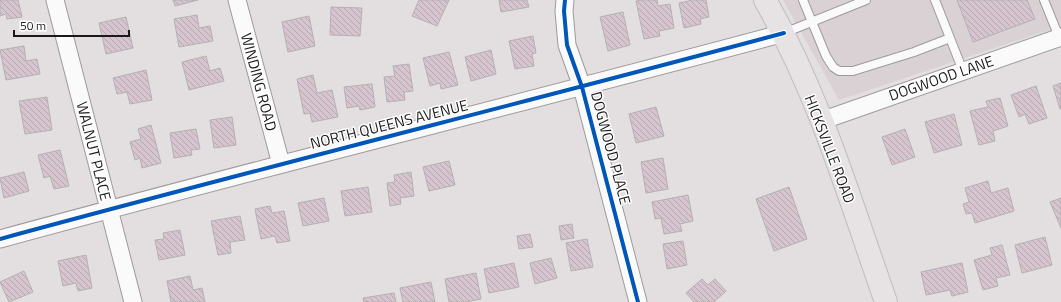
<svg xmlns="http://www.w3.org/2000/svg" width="1061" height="302" viewBox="0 0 1061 302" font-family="'Titillium Web',sans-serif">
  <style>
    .built { fill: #dad1d5 }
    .building { fill: url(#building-back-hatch); stroke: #b3b1b2 }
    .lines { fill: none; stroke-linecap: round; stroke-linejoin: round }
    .service-casing { stroke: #9d9a9b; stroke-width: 10 }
    .minor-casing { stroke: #9d9a9b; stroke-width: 19 }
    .primary-casing { stroke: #bebdbe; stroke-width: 24 }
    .service { stroke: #fbfafa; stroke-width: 8 }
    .minor { stroke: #fbfafa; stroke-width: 17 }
    .primary { stroke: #e7e2e4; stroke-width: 22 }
    .cycleway-casing { stroke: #fff; stroke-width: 6 }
    .cycleway { stroke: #0057b8; stroke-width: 4 }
    .labels { text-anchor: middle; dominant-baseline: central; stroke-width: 3; stroke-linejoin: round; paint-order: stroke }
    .street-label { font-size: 15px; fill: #1a1819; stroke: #fff }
  </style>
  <defs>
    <pattern id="building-back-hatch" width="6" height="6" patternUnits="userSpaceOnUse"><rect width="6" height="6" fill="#d6c5ce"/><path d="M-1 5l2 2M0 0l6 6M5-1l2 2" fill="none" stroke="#b7a8b0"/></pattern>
  </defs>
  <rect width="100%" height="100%" fill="#e3dfe1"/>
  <path class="built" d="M783 0H1061V26L839 100Z"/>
  <path class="building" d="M0 0H18L22 17 7 19 6 14 0 16Z
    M173 0H198L175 6Z
    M419 0H449L437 26 412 16Z
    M499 0H527L529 7 501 12Z
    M644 0H657L658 6 670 4 674 28 659 31 660 36 644 39 636 1Z
    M689 0H706L709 17 700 19 701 24 684 28 679 3 689 1Z
    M957 0H1027L1035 19 973 42Z
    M331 7 362 8 360 36 330 35Z
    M623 12 630 45 608 51 600 17Z
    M197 15 199 28 210 26 213 41 179 47 174 19Z
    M309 16 315 46 288 52 282 22Z
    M126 17 133 48 106 54 99 23Z
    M533 36 536 53 532 54 534 66 515 69 509 41Z
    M24 46 26 61 37 59 40 74 6 80 0 50Z
    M491 50 496 74 471 81 465 57Z
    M449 52 458 85 441 89 440 83 430 86 423 58Z
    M206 56 210 71 220 68 224 81 189 90 182 62Z
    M409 64 413 91 404 92 405 100 387 102 384 77 395 76 393 66Z
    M146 70 152 100 130 104 127 92 117 94 113 78Z
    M313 75 317 93 332 90 338 117 312 122 310 113 304 114 297 79Z
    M1061 83V109H1060L1053 86Z
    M372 84 375 107 360 110 359 106 347 108 344 87Z
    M1036 86 1047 118 1029 124 1025 114 1019 117 1011 95Z
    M47 97 52 130 25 134 19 101Z
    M1000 98 1008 126 993 131 995 141 979 145 970 111 988 107 986 101Z
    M656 107 664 136 636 143 629 114Z
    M954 114 962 145 934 153 925 122Z
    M232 117 236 145 214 148 210 120Z
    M151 125 161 163 142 168 140 158 135 160 130 142 141 139 138 129Z
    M196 129 200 149 191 150 192 155 174 158 170 133Z
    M905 129 915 157 892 165 882 137Z
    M60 150 69 186 54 189 50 176 44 178 38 155Z
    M663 158 668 189 646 193 641 162Z
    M449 161 455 185 429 191 423 167Z
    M24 172 29 191 4 198 0 178Z
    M411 172 414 196 400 198 401 204 390 206 387 183 395 182 394 175Z
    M988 181 991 193 1008 188 1014 211 975 223 972 213 966 214 963 204 969 202 965 188Z
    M368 187 372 212 345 216 341 191Z
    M789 187 807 239 774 251 756 199Z
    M688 195 693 221 680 224 682 231 664 234 661 218 655 219 652 202Z
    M324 198 329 221 303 226 298 203Z
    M1061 198V228L1050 202Z
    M270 206 272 213 284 211 290 241 277 243 275 236 261 239 255 209Z
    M240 216 245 240 230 242 231 253 218 255 211 221Z
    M572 224 574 238 561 240 559 226Z
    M180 230 185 255 159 260 155 240 164 239 163 233Z
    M530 234 533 247 519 249 517 236Z
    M1045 237 1052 265 1022 273 1015 245Z
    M587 239 593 267 571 271 566 243Z
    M683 241 687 265 667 269 663 244Z
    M1002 245 1010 275 996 278 998 286 983 290 974 260 992 255 990 248Z
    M86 255 92 288 78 291 76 283 63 286 58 261Z
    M551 258 557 278 535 284 530 263Z
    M514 263 519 287 489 293 484 269Z
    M962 263 968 292 952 296 950 290 926 295 921 272Z
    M24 271 33 292 9 302 0 282Z
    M476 273 481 299 465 302H449L445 279Z
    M190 276 193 290 202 288 205 302H171L167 281Z
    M702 279 708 285 715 279 726 291 714 302H694L686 293Z
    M431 282 435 302H403L400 288Z
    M394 293 396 302H364L363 298Z"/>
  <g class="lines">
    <defs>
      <path id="service" d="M803 0 826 56 833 67 839 71H853L914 52 950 38
        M935 0 963 71
        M1044 0 1059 37
        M784 33 866 0"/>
      <path id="minor" d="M55 0 133 302
        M237 0 281 164
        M565 0 564 11 567 45 582 87 638 302
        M821 121 1061 37
        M0 239C260 168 523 103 784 33"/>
      <path id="primary" d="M765 0C819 94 850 200 886 302"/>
    </defs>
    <use href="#service" class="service-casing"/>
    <use href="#minor" class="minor-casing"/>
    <use href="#primary" class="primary-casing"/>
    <use href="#service" class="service"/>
    <use href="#minor" class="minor"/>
    <use href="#primary" class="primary"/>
    <defs>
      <path id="cycleway" d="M565 0 564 11 567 45 582 87 638 302
        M0 239C260 168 523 103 784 33"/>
    </defs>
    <use href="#cycleway" class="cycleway-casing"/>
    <use href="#cycleway" class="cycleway"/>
  </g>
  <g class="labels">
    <g class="street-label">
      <text transform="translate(941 78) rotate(-19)">DOGWOOD LANE</text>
      <text transform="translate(259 82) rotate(75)">WINDING ROAD</text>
      <text transform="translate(389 124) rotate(-14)">NORTH QUEENS AVENUE</text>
      <text transform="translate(611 148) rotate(75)">DOGWOOD PLACE</text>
      <text transform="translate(830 149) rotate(69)">HICKSVILLE ROAD</text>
      <text transform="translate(94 151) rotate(76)">WALNUT PLACE</text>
    </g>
  </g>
  <path d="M14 30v6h115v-6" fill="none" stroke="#1a1819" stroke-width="2"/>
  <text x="20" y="30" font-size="12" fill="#1a1819" stroke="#ffffff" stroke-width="3" paint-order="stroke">50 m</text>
</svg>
